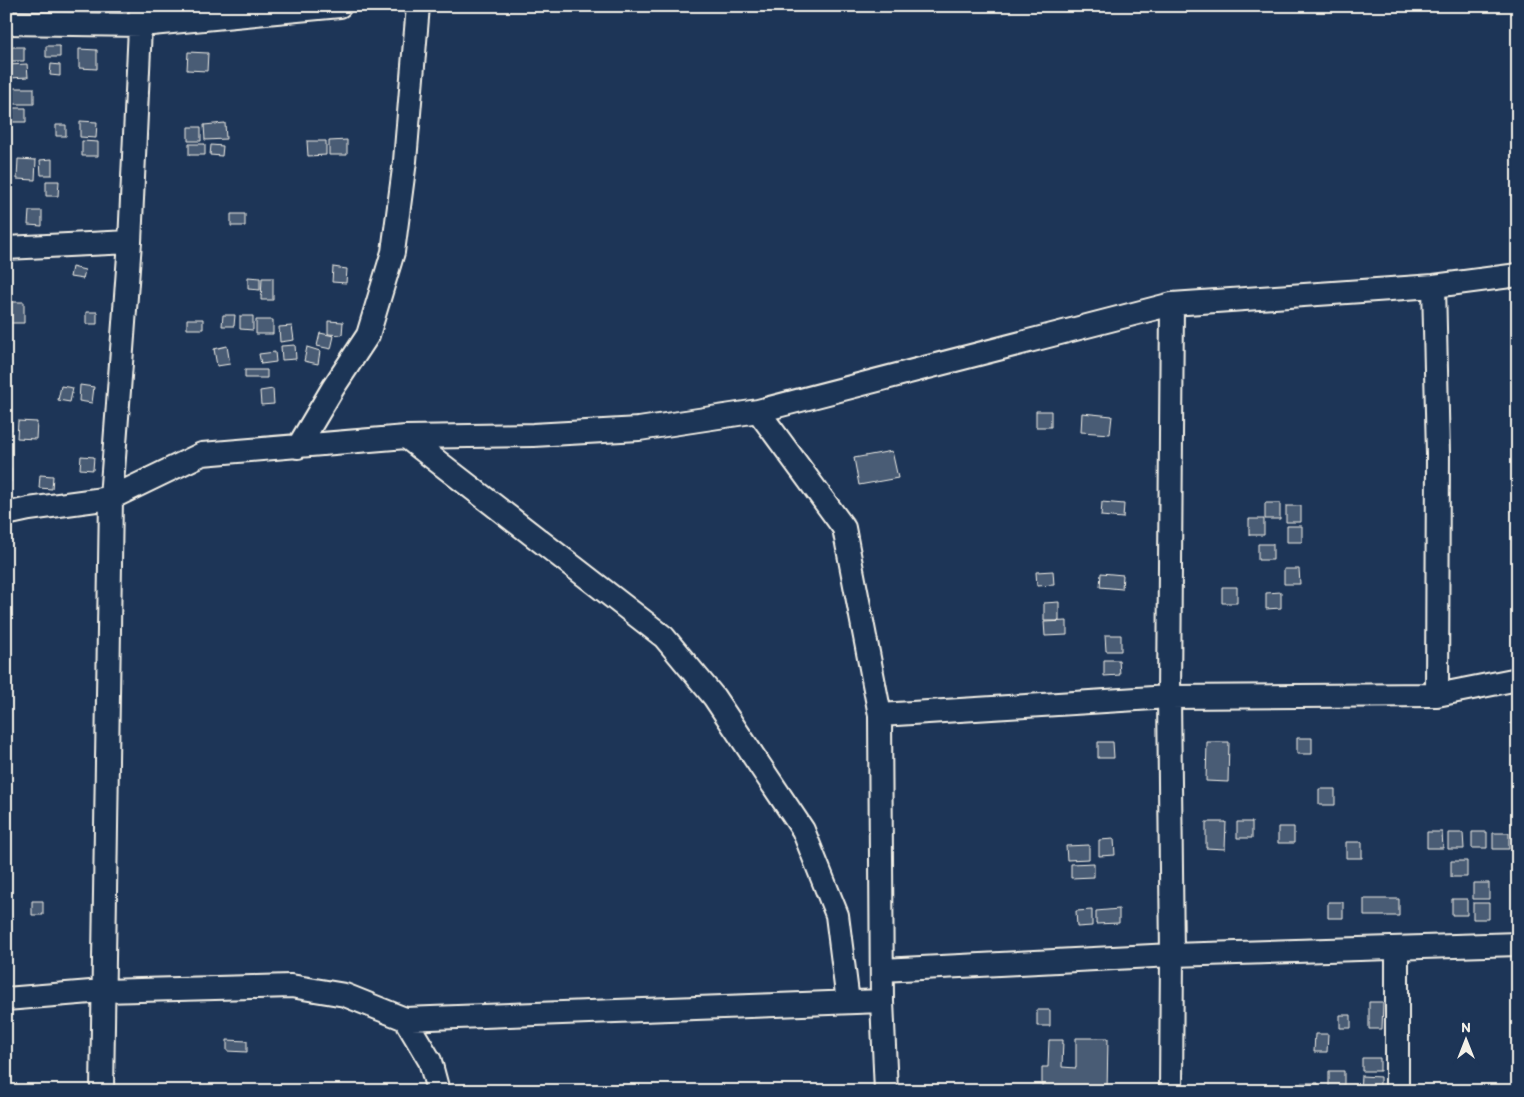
<svg xmlns="http://www.w3.org/2000/svg" width="1524" height="1097" viewBox="0 0 1524 1097" font-family="Itim,sans-serif">
  <style>
    .building { fill: #485b74; stroke: #f4f1e8 }
    .lines { fill: none; stroke-linecap: round; stroke-linejoin: round }
    .minor-casing { stroke: #f4f1e8; stroke-width: 26 }
    .minor { stroke: #1d3557; stroke-width: 22 }
  </style>
  <rect width="100%" height="100%" fill="#1d3557"/>
  <filter id="ink" filterUnits="userSpaceOnUse"><feTurbulence type="fractalNoise" baseFrequency=".02" numOctaves="2"/><feDisplacementMap in="SourceGraphic" scale="10" xChannelSelector="R" yChannelSelector="G"/><feConvolveMatrix kernelMatrix="1 2 1 2 8 2 1 2 1" color-interpolation-filters="sRGB"/></filter>
  <g filter="url(#ink)">
    <path class="building" d="M46 46H60V57H46Z
      M9 47H24V61H9Z
      M79 49 97 50V69L79 68Z
      M188 52 208 53 207 71 187 70Z
      M27 64 28 77 9 78 8 65Z
      M51 64 60 65V76L50 75Z
      M12 88H34V104H12Z
      M13 108H26V122H12Z
      M80 121 97 122 96 138 80 137Z
      M225 123 226 139 205 140 204 125Z
      M56 125H66V136H56Z
      M188 127H201V141H188Z
      M6 134H7L8 150H6Z
      M347 140V155H329V141Z
      M82 141 98 142V156H82Z
      M307 141H326V155L308 156Z
      M189 144H205V155H189Z
      M211 145 223 146 222 156 210 155Z
      M18 159 36 160 35 180 17 179Z
      M52 159V175H41L40 160Z
      M6 173H10V185H6Z
      M46 181H59L58 196H46Z
      M29 211H42V226L28 225Z
      M231 214H245V226H231Z
      M72 267 85 270 83 279 70 277Z
      M333 267 347 269 346 283 332 282Z
      M248 277 260 278V290L248 289Z
      M262 278H273V300H261Z
      M8 302H24V323H9Z
      M86 312H97V324H86Z
      M223 315H235L234 326H222Z
      M240 316H253V330L240 329Z
      M187 319H203V329H187Z
      M256 320H273V334H256Z
      M328 321 343 322 342 335 328 334Z
      M292 326 294 340 280 342 279 327Z
      M320 333 334 336 331 349 317 346Z
      M295 345 296 359 282 360 281 346Z
      M227 346 230 364 217 366 214 349Z
      M307 347 320 351 318 364 304 361Z
      M275 352 276 362 261 364 259 354Z
      M245 370H267V378H245Z
      M80 385 94 387 92 403 79 401Z
      M61 386 73 388 70 402 58 400Z
      M273 389 274 404 261 405 260 391Z
      M6 399H10L12 430H6Z
      M1036 411H1051V427H1036Z
      M1082 413 1112 416 1110 434 1081 432Z
      M18 421 37 422 36 439 17 438Z
      M892 451 898 478 859 485 854 458Z
      M81 456 94 457 93 470 80 469Z
      M6 468H11V482H6Z
      M40 475 53 476 52 489 39 488Z
      M1102 502 1124 504 1123 518 1101 516Z
      M1265 503H1280V519H1265Z
      M1286 506H1301V522H1286Z
      M1249 519H1264V535H1249Z
      M1287 526H1302V542H1287Z
      M1258 544H1273V560H1258Z
      M1284 569H1299L1300 584H1284Z
      M1053 571 1054 585 1037 586 1036 572Z
      M1101 573 1123 575 1122 589 1100 587Z
      M1222 587H1237V603H1222Z
      M1281 592V608L1266 609V593Z
      M1059 602V621H1044V603Z
      M1067 621V635L1045 636 1044 622Z
      M1105 635H1121V651H1106Z
      M6 638H10V653H6Z
      M1104 660H1119L1120 675 1104 676Z
      M1297 738H1312V754H1297Z
      M1098 742H1113L1114 758H1098Z
      M1207 742H1229L1228 782 1206 781Z
      M1319 789H1335V805H1319Z
      M1206 822H1226L1225 849 1206 848Z
      M1237 822H1252V838H1237Z
      M1278 827H1294V843H1278Z
      M1427 832H1442L1443 848H1427Z
      M1472 832H1487V848H1472Z
      M1448 833H1463L1464 849H1448Z
      M1493 833H1509V849H1493Z
      M1114 839 1115 855 1099 856V840Z
      M1346 842H1362V858H1346Z
      M1089 845V859L1067 860 1066 846Z
      M1451 861H1467V877H1451Z
      M1094 863V877L1071 878V864Z
      M1473 883H1489V899H1473Z
      M1364 899H1399V916H1364Z
      M1452 899H1467V915H1452Z
      M32 901H43V915H32Z
      M1328 902H1343V918H1328Z
      M1473 903H1489V919H1473Z
      M1119 909V923L1096 924V911Z
      M1092 910V926L1077 927 1076 911Z
      M1369 1002H1383L1382 1029H1369Z
      M1037 1010H1050V1026H1037Z
      M1340 1015H1351V1028H1340Z
      M1315 1034H1328L1327 1052H1314Z
      M1076 1038H1108L1107 1091H1042V1067H1048L1049 1040H1063L1062 1067 1076 1068Z
      M227 1040 247 1041V1052L227 1051Z
      M1362 1058H1380V1071H1362Z
      M1515 1060H1518V1080H1514Z
      M1329 1071H1344V1089H1329Z
      M1361 1076 1380 1077V1091H1360Z
      M1301 1083H1318V1091H1301Z
      M1276 1086H1290V1091H1276Z
      M1476 1087H1493V1091H1476Z
      M1260 1088 1270 1089V1091H1260Z"/>
    <g class="lines">
      <defs>
        <path id="minor" d="M6 23 141 25 340 6
          M6 248 130 242
          M1434 286 1438 454 1437 695
          M758 411 844 528 880 715 882 1001 886 1091
          M406 437 664 637 714 697 803 830 837 915 848 1002
          M298 447 333 388 368 335 393 252 405 161 418 6
          M6 514 29 509 111 498 202 454 406 437 533 435 639 429 758 411 1172 304 1434 286 1518 275
          M880 715 1169 697 1437 695 1518 679
          M1397 948V1091
          M882 970 1172 955 1518 944
          M6 999 103 991 291 986 345 995 405 1019 882 1001
          M405 1019 430 1061 438 1091
          M102 1091 111 498 130 242 141 6
          M1171 1091 1172 955 1169 697 1172 304"/>
      </defs>
      <use href="#minor" class="minor-casing"/>
      <use href="#minor" class="minor"/>
    </g>
  </g>
  <rect width="1524" height="1097" fill="none" stroke="#1d3557" stroke-width="25"/>
  <rect x="12" y="12" width="1499" height="1072" fill="none" stroke="#f4f1e8" stroke-width="2" filter="url(#ink)"/>
  <g transform="translate(1466 1040)" stroke="#1d3557" stroke-width="4" paint-order="stroke">
  <path d="M0-4L9 19L0 12L-9 19Z" fill="#f4f1e8"/>
  <text y="-8" font-size="14" font-weight="bold" text-anchor="middle" fill="#f4f1e8">N</text>
  </g>
</svg>
